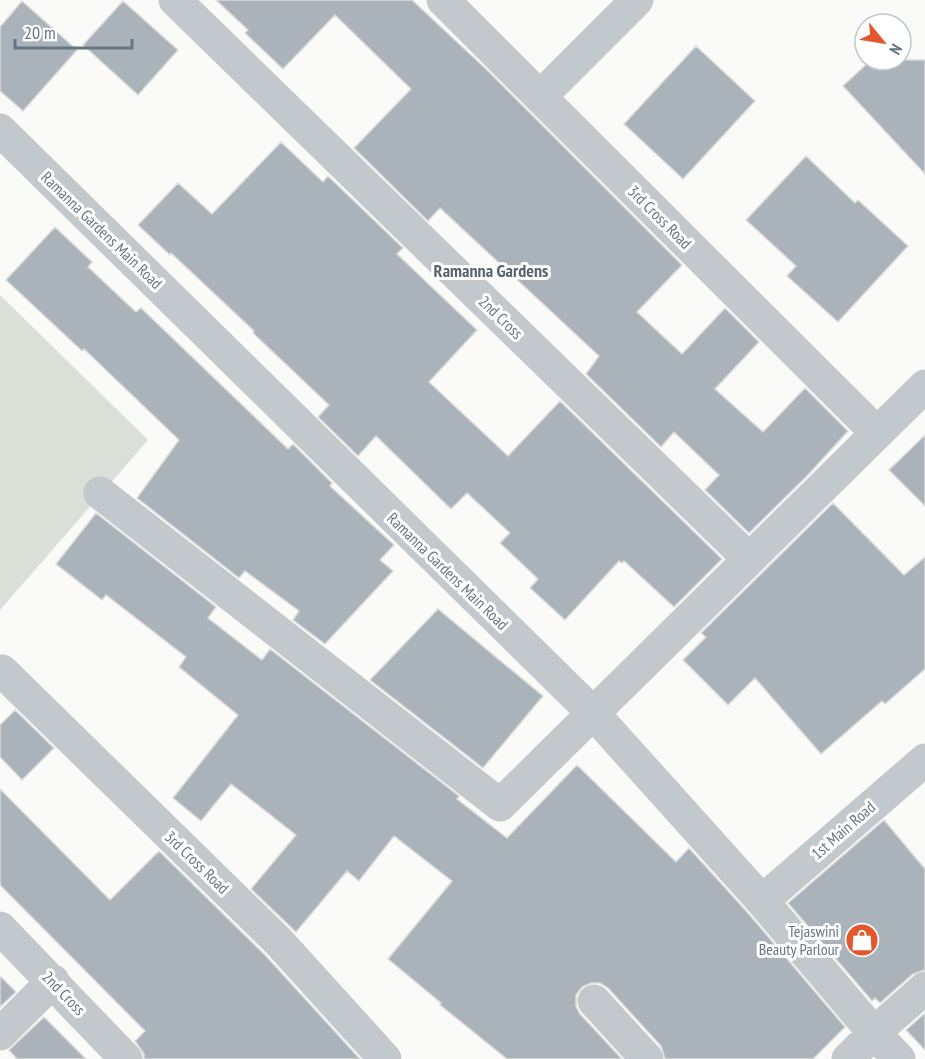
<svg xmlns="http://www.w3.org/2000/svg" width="925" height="1059" viewBox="0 0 925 1059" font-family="'PT Sans Narrow',sans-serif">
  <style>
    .green { fill: #dadfd7 }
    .building { fill: #aab3b9; stroke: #dcdcda; stroke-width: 1.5 }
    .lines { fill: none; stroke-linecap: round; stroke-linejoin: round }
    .minor { stroke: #c3c8cc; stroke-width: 33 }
    .labels { text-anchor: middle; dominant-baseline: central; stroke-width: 6; stroke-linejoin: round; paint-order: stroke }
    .street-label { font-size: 16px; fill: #657683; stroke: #fff }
    .poi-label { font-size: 16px; fill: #657683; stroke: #fff; text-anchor: end }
    .neighbourhood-label { font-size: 18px; font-weight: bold; fill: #57646e; stroke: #fff }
  </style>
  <rect width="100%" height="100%" fill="#fafaf8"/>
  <path class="green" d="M0 295 148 440 0 610Z"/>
  <path class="building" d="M216 0H412L487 70 682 265 637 312 682 354 725 308 759 342 715 389 763 432 805 388 848 431 807 476 749 533 705 490 719 475 674 432 661 447 586 374 599 356 440 208 428 221 354 148 411 89 335 15 283 69 245 33 248 30Z
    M22 1 77 50 23 111 0 91V27Z
    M123 1 178 50 138 95 83 45Z
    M696 46 755 101 683 179 624 124Z
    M871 60H925V174L843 86Z
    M281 142 323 182 328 176 403 248 397 254 477 330 429 382 508 456 560 401 722 559 674 607 624 561 622 563 619 561 565 620 530 588 538 579 500 543 510 533 467 493 451 509 376 436 358 456 318 417 329 405 253 333 254 331 171 253 170 255 138 225 178 183 212 214Z
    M806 156 855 203 858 200 908 246 838 322 787 276 796 266 746 220Z
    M55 227 92 262 88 267 136 312 141 308 288 449 293 444 332 483 330 486 394 545 380 560 393 571 325 644 293 620 299 611 245 571 239 578 137 498 179 440 84 349 82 351 6 280Z
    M925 435V506L889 470Z
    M833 503 904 575 925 557V669L885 704 882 701 821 754 755 678 728 705 683 660 706 637 701 633Z
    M96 513 216 607 208 618 262 660 270 649 459 796 457 799 507 838 577 765 676 862 689 848 748 913 845 1027 813 1059H665L661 1046 608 988 600 983H591L582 987 576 995V1006L580 1014 622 1059H507L440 1005 441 1003 388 959 452 881 394 836 359 881 347 871 296 932 251 889 296 835 231 784 201 821 173 798 238 715 179 667 186 657 106 595 102 600 56 564Z
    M438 609 543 696 483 768 370 680Z
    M15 710 54 748 22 780 0 757V725Z
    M0 789 110 900 159 851 265 955 360 1059H144V1054L135 1041 145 1031 0 885Z
    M884 820 925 869V970L913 974 880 1003 875 998 872 1001 788 903Z
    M0 976 16 992 0 1007Z
    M925 1013V1050L906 1030Z
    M44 1017 86 1059H17L9 1050Z"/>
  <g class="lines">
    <path class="minor" d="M175 0 749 559
      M443 0 877 433
      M540 97 637 0
      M0 130 593 713 762 901 874 1033 899 1059
      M100 493 500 805 925 386
      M2 671 279 942 385 1059
      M762 901 925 760
      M0 928 126 1059
      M594 1001 647 1059
      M0 1034 53 981
      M848 1059 874 1033 925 988"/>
  </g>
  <defs>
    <symbol id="shop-disc" viewBox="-11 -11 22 22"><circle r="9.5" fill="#e4572e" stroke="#fff"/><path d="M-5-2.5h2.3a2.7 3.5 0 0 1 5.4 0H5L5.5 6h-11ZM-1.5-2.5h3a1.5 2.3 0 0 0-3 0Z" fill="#fff"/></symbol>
  </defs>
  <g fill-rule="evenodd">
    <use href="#shop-disc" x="843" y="921" width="38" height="38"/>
  </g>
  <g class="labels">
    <g class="street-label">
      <text transform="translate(660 217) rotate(45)">3rd Cross Road</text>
      <text transform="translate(102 230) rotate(44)">Ramanna Gardens Main Road</text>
      <text transform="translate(501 317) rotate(44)">2nd Cross</text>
      <text transform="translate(448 571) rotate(44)">Ramanna Gardens Main Road</text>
      <text transform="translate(843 830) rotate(-41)">1st Main Road</text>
      <text transform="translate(197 862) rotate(44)">3rd Cross Road</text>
      <text transform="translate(64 993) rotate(46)">2nd Cross</text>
    </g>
    <g class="poi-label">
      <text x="839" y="931">Tejaswini<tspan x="839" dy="18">Beauty Parlour</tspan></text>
    </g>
    <g class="neighbourhood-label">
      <text x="491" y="270">Ramanna Gardens</text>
    </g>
  </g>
  <g transform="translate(883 42) rotate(120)"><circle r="28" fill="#ffffff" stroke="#c1c8cd" stroke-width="1.5"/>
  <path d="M0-4.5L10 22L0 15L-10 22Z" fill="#e4572e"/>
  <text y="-9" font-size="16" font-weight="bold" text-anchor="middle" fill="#657683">N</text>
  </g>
  <path d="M15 39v9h117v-9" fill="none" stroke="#657683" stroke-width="3"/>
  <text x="24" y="39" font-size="18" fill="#657683" stroke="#ffffff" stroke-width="4.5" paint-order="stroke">20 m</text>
</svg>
